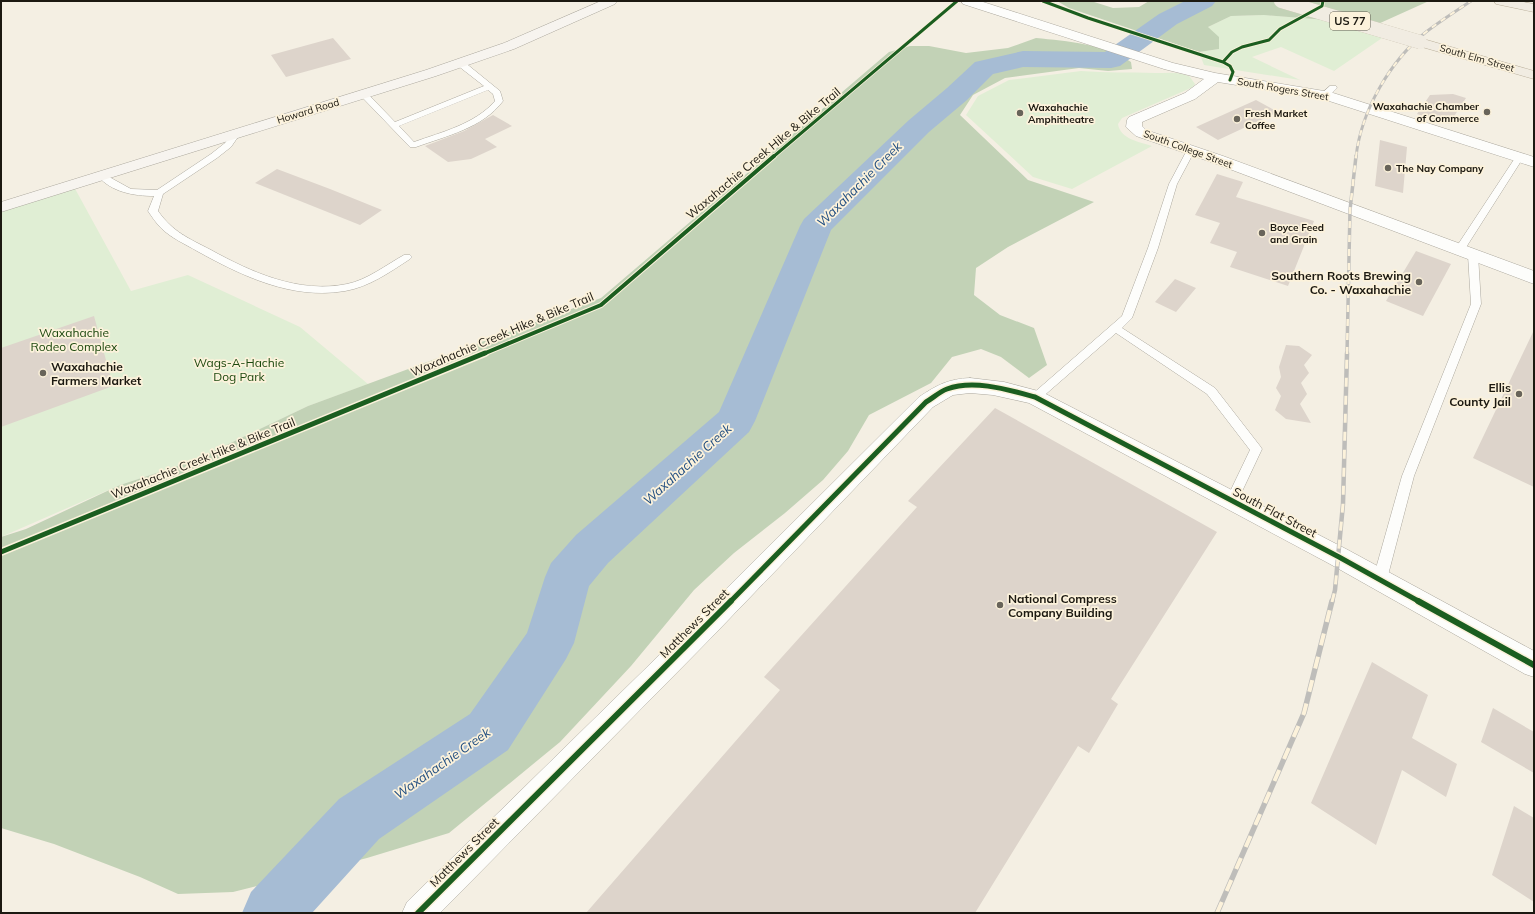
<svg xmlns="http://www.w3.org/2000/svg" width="1535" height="914" viewBox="0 0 1535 914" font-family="Mulish,sans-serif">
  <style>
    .green { fill: #e0eed4 }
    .forest { fill: #c2d2b6 }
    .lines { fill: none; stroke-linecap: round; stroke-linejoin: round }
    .river { fill: #a6bcd4; fill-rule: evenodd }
    .building { fill: #ddd4cb }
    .service-casing { stroke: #aca89e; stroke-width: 1 }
    .minor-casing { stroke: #aca89e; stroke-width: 1 }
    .secondary-casing { stroke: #aca89e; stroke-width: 1 }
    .primary-casing { stroke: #b9af9a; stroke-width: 1 }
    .service { fill: #fdfdfb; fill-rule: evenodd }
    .minor { fill: #fdfdfb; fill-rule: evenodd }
    .secondary { fill: #f7f4ef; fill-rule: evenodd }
    .primary { fill: #f1ece2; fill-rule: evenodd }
    .rail-far3-casing { stroke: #bebdba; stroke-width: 3 }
    .rail-far2-casing { stroke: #bebdba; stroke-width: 3.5 }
    .rail-far1-casing { stroke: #bebdba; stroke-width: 4.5 }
    .rail-casing { stroke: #bebdba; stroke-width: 5.5 }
    .rail-far3 { stroke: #fcf2db; stroke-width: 2; stroke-dasharray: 5.5; stroke-linecap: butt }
    .rail-far2 { stroke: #fcf2db; stroke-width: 2.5; stroke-dasharray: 7; stroke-linecap: butt }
    .rail-far1 { stroke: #fcf2db; stroke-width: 3; stroke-dasharray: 9; stroke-linecap: butt }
    .rail { stroke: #fcf2db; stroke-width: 4; stroke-dasharray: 12; stroke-linecap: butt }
    .primary-bridge-casing { stroke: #b9af9a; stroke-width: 14; stroke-linecap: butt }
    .primary-bridge { stroke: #f1ece2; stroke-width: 14 }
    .cycleway-far3-casing { stroke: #fcf2db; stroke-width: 4.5 }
    .cycleway-far2-casing { stroke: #fcf2db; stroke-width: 6 }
    .cycleway-far1-casing { stroke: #fcf2db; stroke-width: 8 }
    .cycleway-casing { stroke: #fcf2db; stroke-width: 9 }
    .cycleway-far3 { stroke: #1b5e20; stroke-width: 3 }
    .cycleway-far2 { stroke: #1b5e20; stroke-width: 4 }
    .cycleway-far1 { stroke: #1b5e20; stroke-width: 5 }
    .cycleway { stroke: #1b5e20; stroke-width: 6 }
    .poi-dot { fill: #68645a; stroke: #fcf2db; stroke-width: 1.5 }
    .labels { text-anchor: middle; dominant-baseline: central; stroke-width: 3.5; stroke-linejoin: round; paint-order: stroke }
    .far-street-label { font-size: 10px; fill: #1c1911; stroke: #fcf2db }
    .far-poi-label { font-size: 10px; font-weight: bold; fill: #1c1911; stroke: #fcf2db; text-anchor: start }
    .shield { fill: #fcf2db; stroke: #5f5a4e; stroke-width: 1 }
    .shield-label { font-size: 11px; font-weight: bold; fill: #1c1911 }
    .street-label { font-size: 12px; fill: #1c1911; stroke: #fcf2db }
    .poi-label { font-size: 12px; font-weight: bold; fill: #1c1911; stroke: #fcf2db; text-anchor: end }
    .park-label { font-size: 12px; fill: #1c480e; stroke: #fcf2db }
    .water-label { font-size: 13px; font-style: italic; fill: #214e81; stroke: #fcf2db }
  </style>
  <rect width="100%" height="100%" fill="#f4efe3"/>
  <path class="green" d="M1264 15 1334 20 1385 36 1334 71 1281 47 1252 57 1300 80 1204 65 1199 52 1219 49 1208 27 1231 16Z
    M1081 71C1106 73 1130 72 1155 73 1168 73 1179 71 1191 77H1190L1195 84 1193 87 1184 91 1122 118 1118 124C1120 139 1140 142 1152 146L1072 189 1033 177 966 115 978 96 1009 80Z
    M73 185 131 291 188 275 300 327 368 384 308 406 193 461 120 485 1 537V207Z"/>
  <path class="forest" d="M1057 1H1091L1113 8 1139 7 1149 1H1429L1378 24 1264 15 1231 16 1208 27 1219 37V49L1199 52 1069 8Z
    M1036 38C1067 41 1105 44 1131 62L1132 69 1108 71 1079 68 1005 78 973 95 960 115 1028 180 1094 202 1008 247 976 268 974 295 1000 315 1034 328 1047 365 1029 378 1001 357 981 349 952 357 931 383 869 415 848 451 823 480 785 513 734 553 694 590 631 666 560 742 449 833 367 858 233 892 178 894 140 877 54 844 1 828V537L26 529 120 485 193 461 308 406 601 298 889 52 910 46H929L966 53 1008 48Z"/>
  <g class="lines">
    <path class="river" d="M1185 1H1216L1212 6 1177 24 1120 66 1111 68 1023 67 993 74 967 100 929 132 831 230 755 421 749 432 608 563 589 586 574 643 566 659 508 750 379 839 312 913H242L251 892 339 799 470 714 527 633 545 577 551 563 576 535 719 412 800 226 804 219 909 120 947 88 975 62 1023 51 1105 52 1159 14Z"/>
  </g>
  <path class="building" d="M333 38 351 59 286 77 271 55Z
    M1453 94 1466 98 1449 124 1417 114 1430 95Z
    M1256 100 1278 112 1218 140 1196 127Z
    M493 115 512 126 485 139 497 147 471 159 448 162 425 146 464 131Z
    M1380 140 1407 147 1403 193 1375 186Z
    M277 169 330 189 382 210 360 225 255 183Z
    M1217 174 1243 182 1236 197 1314 221 1288 286 1230 267 1237 252 1210 243 1220 223 1195 215Z
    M1416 251 1451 264 1423 316 1386 301Z
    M1175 279 1196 288 1176 312 1155 302Z
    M94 316 113 386 1 427V348Z
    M1534 330V487L1473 458Z
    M1286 345 1299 346 1312 355 1304 365 1309 373 1301 383 1307 394 1300 404 1311 423 1286 419 1275 410 1281 396 1276 388 1281 377 1279 367Z
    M995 408 1217 532 1111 699 1118 704 1089 753 1078 746 975 913H586L780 690 764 677 917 507 908 501Z
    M1372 662 1428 695 1412 738 1457 764 1446 797 1402 770 1376 845 1311 803Z
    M1493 708 1534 732V773L1481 742Z
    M1514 806 1534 818V902L1492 875Z"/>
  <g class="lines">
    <defs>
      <path id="service" d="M457 61H463L500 91 503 101C483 128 446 136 416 147H410L359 94 360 92H366L395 122 484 86 457 65ZM488 90 493 94 495 101C475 124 442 132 414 142L399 126Z
        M1330 86H1336L1337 88 1328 97H1322V93Z
        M236 131 240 134 231 147 217 158 163 194 158 211C173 232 188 238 211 250 251 272 299 294 347 284 367 280 386 265 404 255H410L412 257 410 259C390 272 369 287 345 291 292 300 242 276 197 251 185 244 171 238 161 228 156 223 152 217 148 211L154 196C134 196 111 192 98 176L102 173 131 189 157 190 211 154 225 143 233 132Z
        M1191 147 1195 150 1177 184 1158 248 1132 318 1122 328 1215 388 1260 446 1262 449 1238 500 1236 504 1232 505 1228 504 1226 500 1250 450 1207 394 1116 333 1039 400 1035 401 1031 400 1029 397 1122 316 1148 248 1169 184 1187 150Z
        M1519 155 1523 158 1465 249 1463 251H1457L1455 249 1515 158Z
        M1473 252 1478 255 1481 304 1414 476 1387 579 1385 583 1380 585 1375 583 1373 579 1402 476 1471 304 1468 255Z"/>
      <path id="minor" d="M961 1H980L1173 63 1215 73 1330 92 1534 157V167L1323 99 1218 82 1195 99 1142 122V126L1146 130 1223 156 1534 271V284L1211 162 1136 136 1126 127 1127 120 1129 117 1185 93 1204 79 1164 69 963 4Z
        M970 378 1004 382 1042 392 1348 550 1534 651V677L1525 674 1330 564 1029 403 993 395 970 393 953 395 933 407 710 639 440 913H402L407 902 692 623 919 397C937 385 948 379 970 378Z"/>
      <path id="secondary" d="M601 1H617L615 4 514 49 436 76 1 212V202L426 70 504 43Z"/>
      <path id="primary" d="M1494 1H1518L1534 4V12L1496 4Z
        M1420 38 1534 71V79L1415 45 1413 42 1415 39Z"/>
    </defs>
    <use href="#service" class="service-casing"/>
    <use href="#minor" class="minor-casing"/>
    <use href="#secondary" class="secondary-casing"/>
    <use href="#primary" class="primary-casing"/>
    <use href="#service" class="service"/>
    <use href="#minor" class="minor"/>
    <use href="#secondary" class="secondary"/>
    <use href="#primary" class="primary"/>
    <defs>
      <path id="rail-far3" d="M1356 157C1361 111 1390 61 1426 32 1440 21 1456 11 1471 1"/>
      <path id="rail-far2" d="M1347 354 1350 210 1356 156"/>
      <path id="rail-far1" d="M1332 602 1335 590 1343 504 1347 353"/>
      <path id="rail" d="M1217 913 1304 713 1332 601"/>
    </defs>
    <use href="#rail-far3" class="rail-far3-casing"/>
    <use href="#rail-far2" class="rail-far2-casing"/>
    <use href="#rail-far1" class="rail-far1-casing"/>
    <use href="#rail" class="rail-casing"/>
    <use href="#rail-far3" class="rail-far3"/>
    <use href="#rail-far2" class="rail-far2"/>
    <use href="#rail-far1" class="rail-far1"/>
    <use href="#rail" class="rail"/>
    <defs>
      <path id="primary-bridge" d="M1281 1 1420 42"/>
    </defs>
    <use href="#primary-bridge" class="primary-bridge-casing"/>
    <use href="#primary-bridge" class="primary-bridge"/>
    <defs>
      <path id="cycleway-far3" d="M1043 1 1088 18 1223 62
        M1230 80 1233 72 1230 66 1223 62 1232 52 1242 47 1269 40 1280 29 1322 6 1323 1
        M773 157 957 1"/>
      <path id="cycleway-far2" d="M483 354 601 305 774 156"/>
      <path id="cycleway-far1" d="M1 552 485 353
        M730 602 926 402C933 398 939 392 947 389 974 379 1009 390 1035 397L1339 557 1420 602"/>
      <path id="cycleway" d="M1418 601 1534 665
        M418 913 731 601"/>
    </defs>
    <use href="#cycleway-far3" class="cycleway-far3-casing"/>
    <use href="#cycleway-far2" class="cycleway-far2-casing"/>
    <use href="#cycleway-far1" class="cycleway-far1-casing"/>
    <use href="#cycleway" class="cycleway-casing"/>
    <use href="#cycleway-far3" class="cycleway-far3"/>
    <use href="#cycleway-far2" class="cycleway-far2"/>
    <use href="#cycleway-far1" class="cycleway-far1"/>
    <use href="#cycleway" class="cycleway"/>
  </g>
  <g class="poi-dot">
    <circle cx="1487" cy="112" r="4"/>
    <circle cx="1020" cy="113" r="4"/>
    <circle cx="1237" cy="119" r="4"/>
    <circle cx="1388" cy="168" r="4"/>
    <circle cx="1262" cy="233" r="4"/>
    <circle cx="1419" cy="282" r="4"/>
    <circle cx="43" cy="373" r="4"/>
    <circle cx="1519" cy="394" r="4"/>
    <circle cx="1000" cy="605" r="4"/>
  </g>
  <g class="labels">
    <g class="far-street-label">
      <text transform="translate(1477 58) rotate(16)">South Elm Street</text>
      <text transform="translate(1283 89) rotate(10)">South Rogers Street</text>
      <text transform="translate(308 111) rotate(-17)">Howard Road</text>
      <text transform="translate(1188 149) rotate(20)">South College Street</text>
    </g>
    <g class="far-poi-label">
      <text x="1479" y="106" text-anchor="end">Waxahachie Chamber<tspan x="1479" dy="12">of Commerce</tspan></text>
      <text x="1028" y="107">Waxahachie<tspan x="1028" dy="12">Amphitheatre</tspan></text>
      <text x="1245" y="113">Fresh Market<tspan x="1245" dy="12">Coffee</tspan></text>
      <text x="1396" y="168">The Nay Company</text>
      <text x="1270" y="227">Boyce Feed<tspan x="1270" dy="12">and Grain</tspan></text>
    </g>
    <rect class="shield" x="1330" y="12" width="40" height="18" rx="3"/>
    <g class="shield-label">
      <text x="1350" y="21">US 77</text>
    </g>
    <g class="street-label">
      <text transform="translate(763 153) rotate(-40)">Waxahachie Creek Hike &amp; Bike Trail</text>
      <text transform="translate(502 334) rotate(-23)">Waxahachie Creek Hike &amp; Bike Trail</text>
      <text transform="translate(203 458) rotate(-22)">Waxahachie Creek Hike &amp; Bike Trail</text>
      <text transform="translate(1275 512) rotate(28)">South Flat Street</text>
      <text transform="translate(694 623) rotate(-45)">Matthews Street</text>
      <text transform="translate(464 852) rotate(-45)">Matthews Street</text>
    </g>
    <g class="poi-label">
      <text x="1411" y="275">Southern Roots Brewing<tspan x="1411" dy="14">Co. - Waxahachie</tspan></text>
      <text x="51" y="366" text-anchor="start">Waxahachie<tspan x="51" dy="14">Farmers Market</tspan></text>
      <text x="1511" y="387">Ellis<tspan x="1511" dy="14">County Jail</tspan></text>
      <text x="1008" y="598" text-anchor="start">National Compress<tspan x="1008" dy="14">Company Building</tspan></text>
    </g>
    <g class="park-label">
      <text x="74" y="332">Waxahachie<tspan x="74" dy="14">Rodeo Complex</tspan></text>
      <text x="239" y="362">Wags-A-Hachie<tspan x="239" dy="14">Dog Park</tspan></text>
    </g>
    <g class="water-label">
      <text transform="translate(859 184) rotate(-45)">Waxahachie Creek</text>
      <text transform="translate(687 464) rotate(-42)">Waxahachie Creek</text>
      <text transform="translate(442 763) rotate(-35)">Waxahachie Creek</text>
    </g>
  </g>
  <rect width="1535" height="914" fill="none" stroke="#1c1911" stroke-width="4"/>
</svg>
